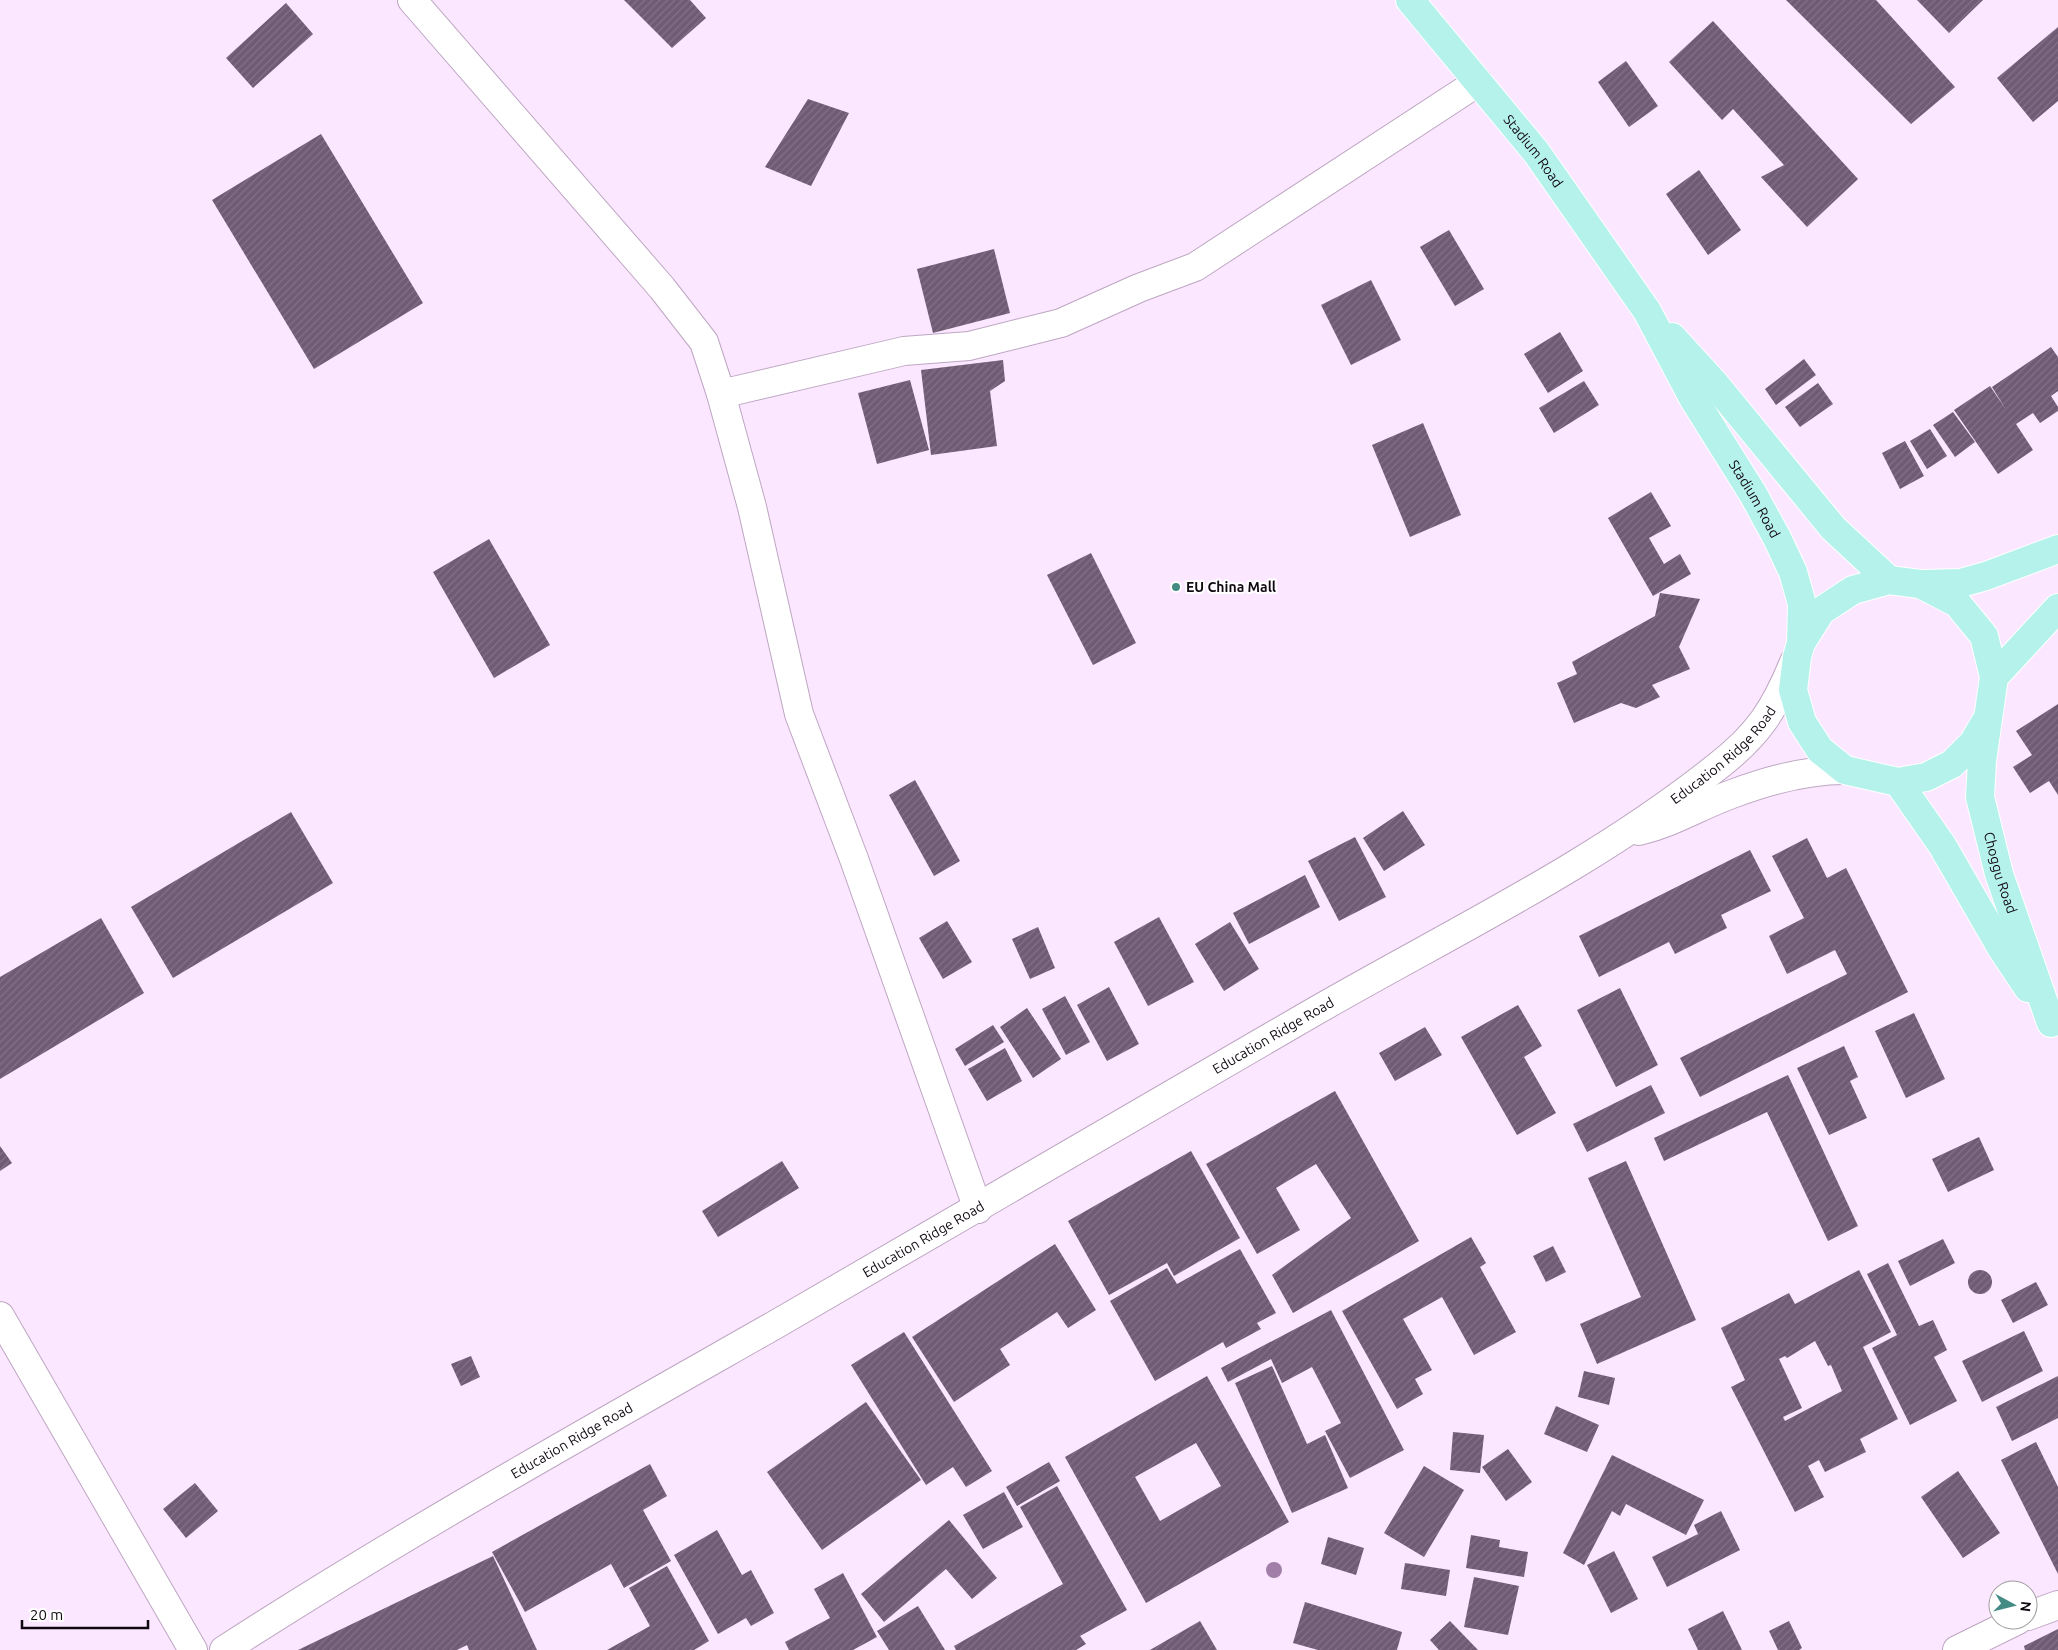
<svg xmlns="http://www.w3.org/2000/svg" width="2058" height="1650" viewBox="0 0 2058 1650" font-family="Ubuntu,sans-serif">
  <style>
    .building { fill: url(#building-hatch); fill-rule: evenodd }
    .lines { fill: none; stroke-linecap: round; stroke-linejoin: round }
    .minor-casing { stroke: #bea6c2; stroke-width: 30 }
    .major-casing { stroke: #fff; stroke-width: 30 }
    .minor { stroke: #fff; stroke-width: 28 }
    .major { stroke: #b6f2ec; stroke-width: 28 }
    .tree { fill: #a17fa8 }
    .poi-dot { fill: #448b84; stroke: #fff; stroke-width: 2 }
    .labels { text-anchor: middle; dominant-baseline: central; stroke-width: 4; stroke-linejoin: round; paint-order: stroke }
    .street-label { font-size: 14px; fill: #110912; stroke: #fff }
    .poi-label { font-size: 14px; font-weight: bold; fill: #110912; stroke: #fff; text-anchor: start }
  </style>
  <defs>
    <pattern id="building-hatch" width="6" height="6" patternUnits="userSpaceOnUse" patternTransform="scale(1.25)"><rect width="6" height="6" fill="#705b75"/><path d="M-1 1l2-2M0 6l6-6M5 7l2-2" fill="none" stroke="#827286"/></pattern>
  </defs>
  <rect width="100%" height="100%" fill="#fbe7ff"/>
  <path class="building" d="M624 0H690L706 18 672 48Z
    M1786 0H1876L1955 87 1911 124Z
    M1917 0H1983L1949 33Z
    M286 3 313 34 253 88 226 58Z
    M1713 21 1858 179 1807 227 1761 177 1784 165 1733 109 1722 120 1669 62Z
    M2058 27V101L2033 122 1997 78Z
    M1626 61 1658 106 1629 127 1598 82Z
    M808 99 849 113 811 186 765 167Z
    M321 134 423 303 314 369 212 200Z
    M1699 170 1741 230 1708 255 1666 194Z
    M1449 230 1484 289 1455 306 1420 247Z
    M994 249 1010 313 933 333 917 269Z
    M1371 280 1401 340 1351 365 1321 305Z
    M1560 332 1583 371 1548 393 1524 354Z
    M2051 347 2058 357V391L2051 396 2058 407V411L2040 423 2033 413 2016 424 2033 450 1998 474 1954 410 1990 386 2005 408 1992 387Z
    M1804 359 1816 375 1776 405 1765 389Z
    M1003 360 1005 381 990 391 997 446 931 455 921 370Z
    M910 380 929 450 877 464 858 393Z
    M1584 381 1599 405 1554 433 1539 408Z
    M1818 383 1833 404 1800 427 1785 407Z
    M1953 412 1975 442 1955 457 1933 425Z
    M1423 423 1461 515 1410 537 1372 445Z
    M1930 429 1947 456 1927 469 1910 441Z
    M1905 441 1924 476 1900 489 1882 453Z
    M1651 492 1671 526 1649 538 1664 564 1680 554 1691 574 1653 596 1608 518Z
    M489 539 550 645 494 678 433 572Z
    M1091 553 1136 643 1093 665 1047 575Z
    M1660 593 1700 599 1679 647 1690 669 1652 685 1660 697 1636 708 1621 703 1574 723 1557 683 1577 674 1572 662 1655 616Z
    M2058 704V795L2049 781 2030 793 2013 767 2032 755 2016 731Z
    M915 780 960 861 934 876 889 795Z
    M1403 811 1425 845 1384 871 1363 838Z
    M291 812 333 883 173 978 131 907Z
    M1355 837 1386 897 1339 921 1308 861Z
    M1807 838 1827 878 1846 868 1908 992 1700 1097 1680 1058 1847 974 1835 950 1787 974 1769 936 1804 918 1772 856Z
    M1750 850 1771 891 1721 915 1727 928 1675 954 1669 942 1599 977 1579 936Z
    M1305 875 1320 907 1249 944 1233 913Z
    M1159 917 1194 982 1148 1006 1114 942Z
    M101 918 144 993 0 1079V977Z
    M947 921 972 962 943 979 919 938Z
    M1230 922 1259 969 1224 991 1195 944Z
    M1038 927 1055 968 1030 979 1012 939Z
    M1109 987 1139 1044 1107 1061 1077 1005Z
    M1620 988 1658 1065 1616 1087 1577 1010Z
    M1065 996 1090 1042 1066 1055 1042 1009Z
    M1518 1005 1542 1046 1524 1057 1556 1113 1517 1135 1461 1037Z
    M1027 1008 1061 1059 1033 1078 1000 1027Z
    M1914 1013 1945 1079 1906 1098 1875 1031Z
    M993 1025 1004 1042 965 1066 955 1049Z
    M1425 1027 1442 1055 1395 1081 1379 1053Z
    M1844 1046 1858 1077 1850 1081 1867 1118 1829 1135 1797 1068Z
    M1005 1048 1022 1081 987 1101 968 1069Z
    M1788 1075 1858 1226 1828 1241 1767 1112 1664 1161 1654 1138Z
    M1651 1085 1665 1113 1587 1152 1573 1124Z
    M1335 1091 1419 1241 1293 1313 1272 1275 1351 1218 1316 1164 1276 1188 1300 1230 1257 1254 1206 1164Z
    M1979 1137 1994 1170 1948 1192 1932 1159Z
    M0 1146 12 1163 0 1171Z
    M1191 1151 1240 1238 1174 1276 1167 1263 1109 1295 1068 1221Z
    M782 1161 799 1188 718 1237 702 1211Z
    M1626 1161 1696 1320 1597 1364 1580 1324 1641 1297 1588 1178Z
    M1471 1237 1486 1263 1480 1267 1516 1332 1474 1355 1442 1297 1403 1319 1432 1370 1415 1379 1423 1394 1397 1409 1342 1311Z
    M1943 1239 1955 1263 1910 1286 1898 1261Z
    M1055 1244 1096 1310 1068 1328 1057 1312 1048 1318 1000 1349 1010 1365 954 1402 912 1337Z
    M1553 1246 1566 1272 1546 1282 1533 1256Z
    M1240 1249 1276 1313 1257 1323 1261 1329 1226 1348 1223 1342 1155 1381 1110 1301 1167 1268 1177 1284Z
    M1888 1263 1919 1326 1933 1320 1947 1350 1934 1357 1957 1401 1910 1425 1872 1348 1897 1335 1867 1274Z
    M1968 1282a12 12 0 1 1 24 0a12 12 0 1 1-24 0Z
    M1859 1270 1891 1332 1863 1347 1898 1419 1860 1439 1866 1452 1825 1472 1819 1460 1808 1466 1824 1497 1795 1512 1731 1387 1745 1380 1721 1328 1789 1293 1795 1304ZM1815 1341 1828 1366 1831 1365 1842 1391 1785 1421 1783 1417 1802 1408 1779 1359 1785 1356 1787 1358Z
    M2036 1282 2048 1305 2013 1323 2001 1300Z
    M1331 1310 1404 1450 1350 1478 1325 1431 1341 1423 1312 1367 1282 1383 1271 1359 1228 1382 1221 1368Z
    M2024 1331 2043 1371 1982 1402 1962 1361Z
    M904 1332 992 1471 966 1487 953 1467 926 1485 851 1365Z
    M471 1356 480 1377 461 1386 451 1364Z
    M1272 1366 1307 1444 1325 1435 1348 1488 1292 1513 1235 1383Z
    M1584 1371 1615 1378 1609 1405 1578 1397Z
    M1207 1376 1289 1522 1146 1603 1065 1457ZM1196 1443 1221 1486 1160 1521 1135 1477Z
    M2058 1376V1418L2012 1441 1996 1407Z
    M866 1402 921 1480 822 1550 767 1472Z
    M1556 1406 1599 1425 1587 1452 1544 1434Z
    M1453 1432 1484 1435 1480 1473 1450 1470Z
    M2036 1442 2058 1487V1574L2001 1460Z
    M1508 1449 1532 1482 1506 1501 1482 1467Z
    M1612 1455 1704 1500 1686 1535 1626 1504 1620 1516 1612 1511 1584 1565 1563 1553Z
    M1049 1462 1060 1481 1017 1506 1006 1487Z
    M650 1464 667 1496 643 1510 671 1561 624 1588 611 1564 525 1612 492 1552Z
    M1424 1466 1464 1490 1424 1557 1384 1533Z
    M1958 1471 2000 1533 1963 1558 1921 1497Z
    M195 1483 218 1511 186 1538 163 1509Z
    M1057 1486 1127 1610 1080 1636 1086 1644 1076 1650H956L954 1646 1063 1584 1020 1507Z
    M1004 1492 1023 1527 983 1549 963 1515Z
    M1721 1511 1740 1550 1667 1587 1652 1557 1698 1534 1694 1525Z
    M949 1520 997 1578 972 1599 946 1569 884 1622 861 1594Z
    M717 1530 742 1575 751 1570 774 1613 751 1626 746 1618 718 1634 674 1555Z
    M1471 1535 1500 1540 1499 1547 1528 1552 1524 1577 1466 1568Z
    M1328 1537 1364 1548 1356 1575 1321 1564Z
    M1614 1551 1638 1599 1611 1613 1587 1565Z
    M493 1556 537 1650H469L467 1645 457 1650H298Z
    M1405 1563 1450 1570 1446 1596 1401 1589Z
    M667 1566 709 1641 694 1650H607L650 1626 629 1588Z
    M843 1573 877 1637 853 1650H789L785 1642 830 1618 814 1589Z
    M1474 1577 1519 1586 1508 1635 1464 1627Z
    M1305 1602 1402 1632 1397 1650H1318L1293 1643Z
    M918 1606 945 1650H889L877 1631Z
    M1723 1611 1742 1650H1698L1688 1629Z
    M1200 1621 1217 1650H1150Z
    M1450 1621 1478 1650H1439L1430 1640Z
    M1789 1621 1802 1648 1799 1650H1778L1769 1631Z
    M2058 1629V1650H2025L2024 1646Z"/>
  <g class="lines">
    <defs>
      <g id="minor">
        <path d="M412 0 662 288 704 342 721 394 752 507 799 714 854 859 978 1209"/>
        <path d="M721 394 904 351 969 346 1061 323 1139 288 1195 267 1478 82"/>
        <path d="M1639 831C1675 822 1699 806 1732 794 1769 780 1807 770 1845 770"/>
        <path d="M0 1316 193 1650"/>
        <path d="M2028 1616 2058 1605"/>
        <path id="s1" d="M224 1650C402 1535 588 1431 773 1326 947 1226 1120 1125 1293 1024 1436 940 1588 870 1718 766 1758 735 1775 709 1794 662"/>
        <path d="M1957 1650 2018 1620"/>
      </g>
      <g id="major">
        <path id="s2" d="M1410 0 1536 152 1647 311 1693 398 1753 494 1777 538 1793 572 1802 604 1801 643"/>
        <path d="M1672 337 1714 383 1833 528 1889 580"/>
        <path d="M1923 584 1961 583 1986 576 2058 549"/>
        <path d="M1994 677 2058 608"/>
        <path id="s3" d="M1987 719 1973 743 1952 764 1926 777 1898 782 1845 770 1820 750 1802 722 1793 690 1797 657 1801 643 1821 611 1853 590 1889 580 1920 584 1957 603 1984 636 1994 677 1982 761 1980 797 1999 874 2051 1023"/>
        <path d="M1898 782 1942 845 2002 949 2028 988"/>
      </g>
    </defs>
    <use href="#minor" class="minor-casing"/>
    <use href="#major" class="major-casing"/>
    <use href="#minor" class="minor"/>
    <use href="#major" class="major"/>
  </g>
  <circle class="tree" cx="1274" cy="1570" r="8"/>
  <circle class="poi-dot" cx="1176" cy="587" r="5"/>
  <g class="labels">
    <g class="street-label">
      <text stroke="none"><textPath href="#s2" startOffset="195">Stadium Road</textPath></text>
      <text stroke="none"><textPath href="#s2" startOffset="608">Stadium Road</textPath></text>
      <text stroke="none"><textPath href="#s1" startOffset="1748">Education Ridge Road</textPath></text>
      <text stroke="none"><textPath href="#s3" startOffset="786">Choggu Road</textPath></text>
      <text stroke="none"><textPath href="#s1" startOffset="1216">Education Ridge Road</textPath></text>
      <text stroke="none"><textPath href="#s1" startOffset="811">Education Ridge Road</textPath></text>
      <text stroke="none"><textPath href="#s1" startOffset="406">Education Ridge Road</textPath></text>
    </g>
    <g class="poi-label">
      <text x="1186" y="587">EU China Mall</text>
    </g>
  </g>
  <g transform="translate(2013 1605) rotate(97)"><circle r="24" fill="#ffffff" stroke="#a09da0"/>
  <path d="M0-4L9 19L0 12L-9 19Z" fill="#448b84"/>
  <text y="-8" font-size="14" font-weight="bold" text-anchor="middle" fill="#110912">N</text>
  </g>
  <path d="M22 1620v8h126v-8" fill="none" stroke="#110912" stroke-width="2.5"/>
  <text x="30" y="1620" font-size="15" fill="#110912" stroke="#ffffff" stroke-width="4" paint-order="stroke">20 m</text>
</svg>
